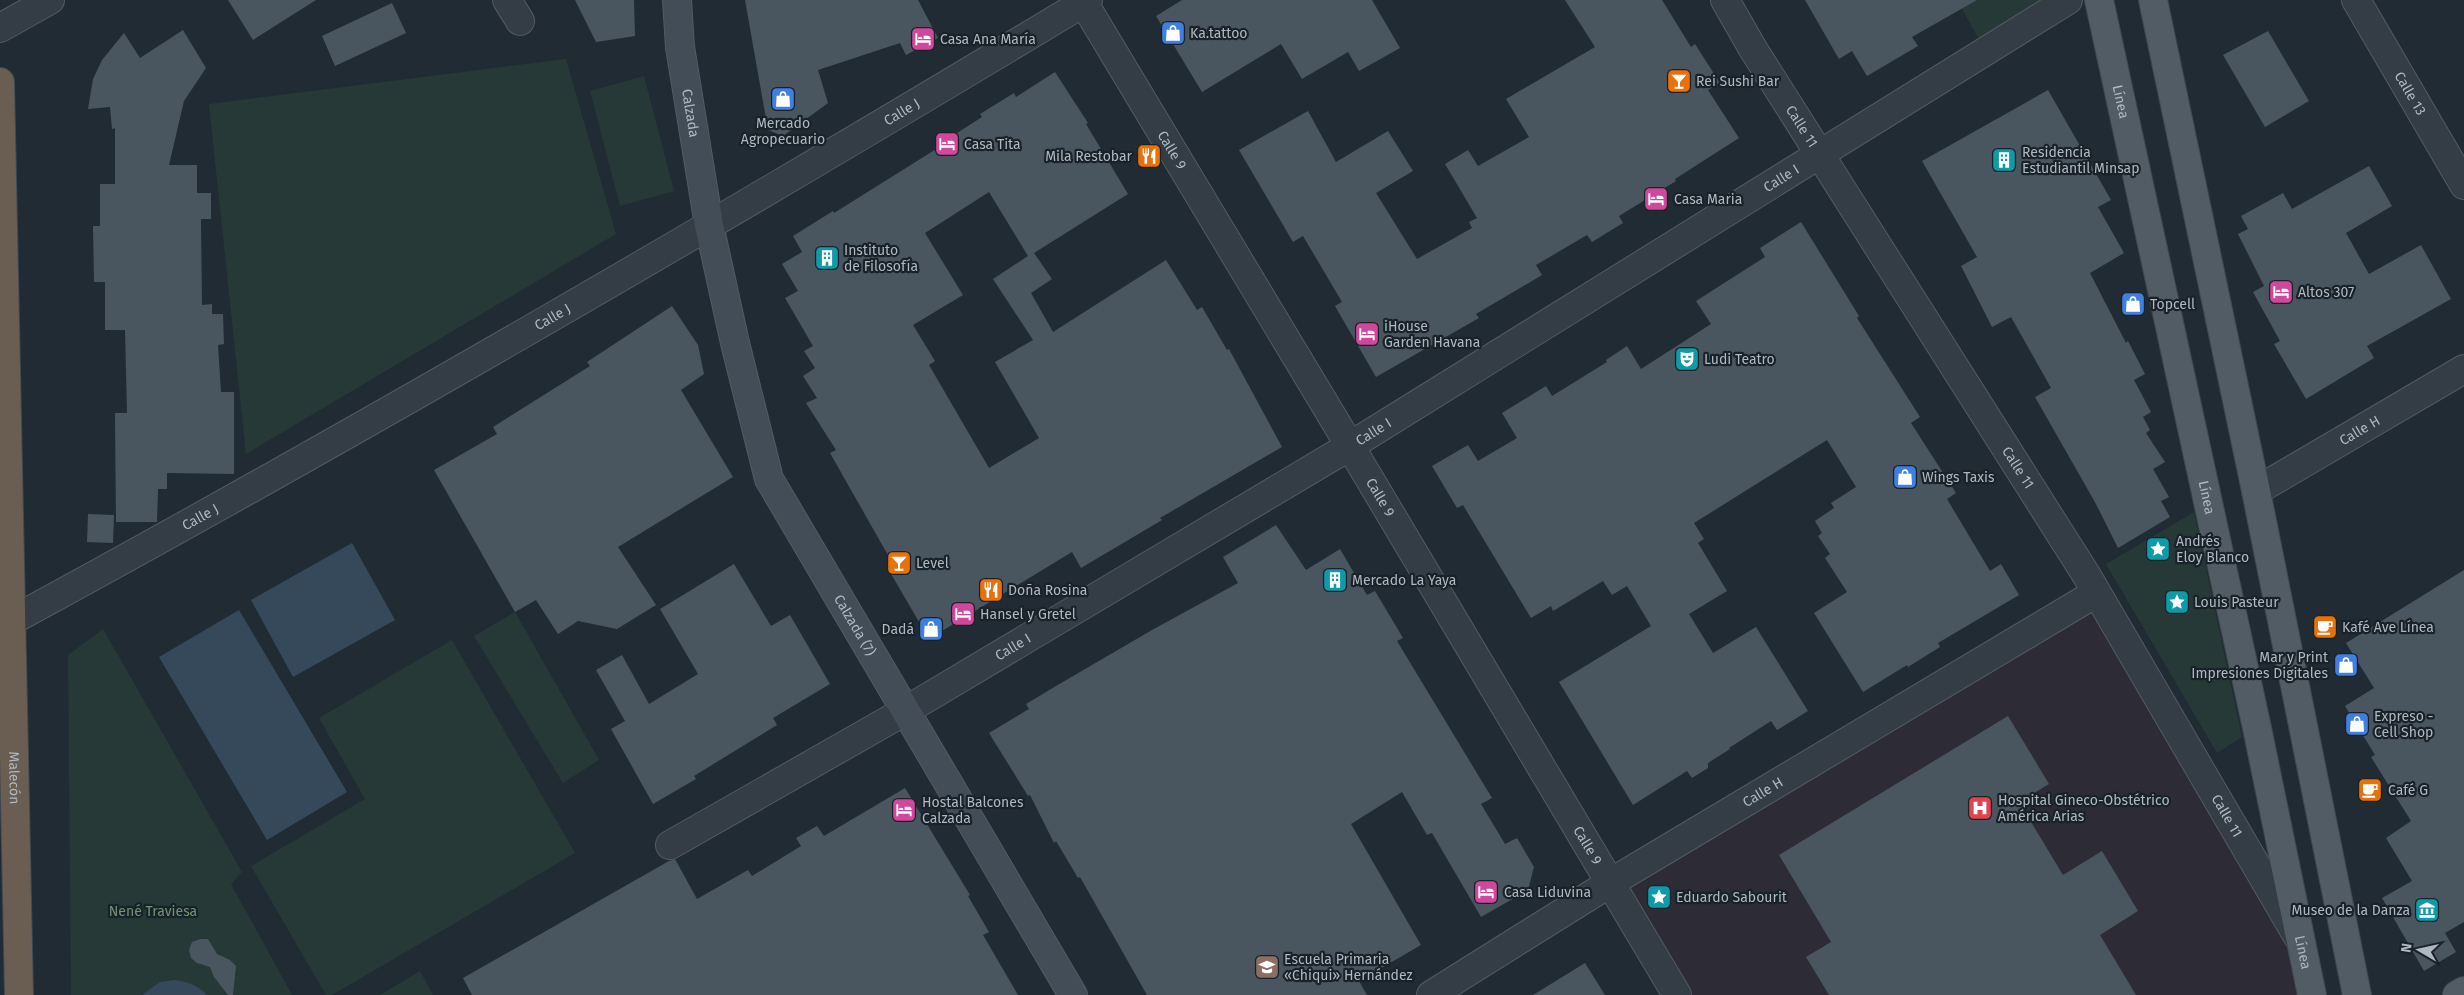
<svg xmlns="http://www.w3.org/2000/svg" width="2464" height="995" viewBox="0 0 2464 995" font-family="'Fira Sans',sans-serif">
  <style>
    .medical { fill: #2c2b36 }
    .green { fill: #263937 }
    .water { fill: #36495a }
    .building { fill: #495660; fill-rule: evenodd }
    .lines { fill: none; stroke-linecap: round; stroke-linejoin: round }
    .street-casing { stroke: #525b63; stroke-width: 30 }
    .secondary-casing { stroke: #525b63; stroke-width: 30 }
    .primary-casing { stroke: #3e464e; stroke-width: 30 }
    .highway-casing { stroke: #3f484f; stroke-width: 30 }
    .street { stroke: #343d45; stroke-width: 28 }
    .secondary { stroke: #434d57; stroke-width: 28 }
    .primary { stroke: #525c65; stroke-width: 28 }
    .highway { stroke: #6a5e52; stroke-width: 28 }
    .labels { text-anchor: middle; dominant-baseline: central; stroke-width: 4.5; stroke-linejoin: round; paint-order: stroke }
    .poi-label { font-size: 14px; fill: #aeb8c2; stroke: #1a2229; text-anchor: start }
    .street-label { font-size: 14px; fill: #aeb8c2; stroke: #1a2229 }
    .park-label { font-size: 14px; fill: #709574; stroke: #1a2229 }
  </style>
  <rect width="100%" height="100%" fill="#212b34"/>
  <path class="medical" d="M2096 593 2302 942 2312 995H1677L1610 883Z"/>
  <path class="green" d="M1957 0H2068L1985 50Z
    M566 59 616 234 246 454 209 104Z
    M644 76 674 191 620 206 590 91Z
    M2194 512 2242 737 2217 753 2106 564Z
    M515 612 599 760 563 783 474 636Z
    M103 629 242 872 231 884 292 995H71L68 655Z
    M452 640 575 853 332 995H326L251 866 365 799 319 718Z
    M420 971 433 995H380Z"/>
  <path class="water" d="M352 543 395 620 293 677 251 600Z
    M239 610 347 792 267 840 159 657Z
    M175 980C188 982 198 985 207 995H142L160 982Z"/>
  <path class="building" d="M228 0H316L253 40Z
    M575 0H634L635 36 596 42Z
    M745 0H918L938 38 906 55 900 43 818 70 828 103 783 136 768 130Z
    M1182 0H1372L1400 48 1359 71 1348 52 1302 79 1281 44 1202 92 1156 16Z
    M1565 0H1662L1691 47 1695 44 1720 83 1708 90 1739 138 1675 179 1676 181 1619 216 1623 223 1592 242 1587 235 1536 265 1542 275 1476 314 1479 318 1376 377 1335 306 1342 302 1303 236 1293 242 1239 150 1308 111 1336 162 1388 131 1413 171 1376 193 1417 259 1472 228 1469 222 1477 218 1445 164 1468 150 1478 166 1529 137 1506 99 1595 47Z
    M1805 0H1977L1912 37 1918 46 1867 76 1852 51 1839 59Z
    M392 3 406 33 335 66 322 36Z
    M183 30 206 68 184 101 169 165H197V193H211V219H201L202 305 212 304V314H223L224 344 218 345 221 392H234V474L167 473V489H158L157 522H116L115 413H127L125 330H105V282H94L93 226H100V184H115V128L112 129 110 107 88 109 93 79 102 60 124 33 140 58Z
    M2268 31 2309 101 2265 127 2223 55Z
    M1055 72 1088 123 1086 124 1128 194 1034 253 1052 279 1031 293 1053 332 1166 260 1197 310 1202 307 1227 350 1229 349 1282 447 1160 518 1162 520 1081 568 1072 552 929 639 887 567 893 564 830 453 836 450 806 403 817 398 803 376 815 368 804 351 813 346 785 298 798 291 782 264 802 252 793 236 833 211 834 213 941 146 940 144 982 117 980 114 1014 93 1016 97ZM989 192 1028 256 993 279 1033 340 995 362 1039 438 989 468 929 365 935 361 913 325 963 295 925 233Z
    M2048 90 2111 200 2098 207 2124 253 2090 273 2126 343 2128 341 2145 374 2134 380 2151 412 2143 417 2150 430 2146 433 2165 462 2153 469 2169 497 2161 501 2170 517 2118 548 2096 504 2035 397 2051 388 2011 317 1992 327 1961 266 1977 257 1922 161Z
    M2369 166 2392 206 2346 233 2369 274 2421 245 2451 299 2367 346 2374 358 2306 399 2274 344 2280 341 2253 292 2264 286 2238 234 2248 229 2241 216 2283 193 2292 209Z
    M1801 222 1859 316 1857 318 1920 417 1911 423 1956 493 1947 499 1990 571 2001 564 2019 595 1938 643 1940 647 1908 667 1907 665 1863 692 1814 613 1847 592 1825 558 1830 554 1818 536 1822 533 1815 521 1834 508 1831 503 1856 487 1827 440 1694 523 1704 539 1698 543 1727 591 1689 614 1713 653 1756 627 1808 711 1777 730 1771 721 1729 748 1730 749 1708 763V768L1692 778 1687 771 1633 805 1559 682 1651 626 1627 586 1612 595 1603 581 1553 611 1551 606 1531 618 1463 505 1457 508 1432 466 1468 445 1478 461 1517 438 1502 413 1546 386 1552 396 1607 362 1606 360 1627 346 1641 369 1711 324 1696 301 1765 257 1760 248Z
    M672 306 698 345 704 374 681 390 733 477 618 547 656 605 617 629 578 621 558 634 536 600 515 612 434 470 497 434 493 427 590 366 587 362Z
    M88 514 114 515 113 543 87 542Z
    M1276 525 1306 570 1340 549 1367 595 1375 591 1403 638 1397 641 1492 798 1481 804 1505 844 1517 838 1534 867 1528 890 1481 917 1432 833 1427 835 1402 792 1351 824 1421 945 1359 981 1367 995H1147L1080 877 1078 878 1056 841 1054 843 1030 795 1028 796 989 733 1029 709 1026 704 1056 686 1152 630 1238 583 1223 557Z
    M734 564 771 626 790 615 830 684 773 718 777 725 694 776 696 779 653 804 611 729 625 721 596 670 622 655 649 704 698 674 660 609Z
    M2464 570V922L2445 933 2456 952 2424 971 2382 898 2412 881 2386 838 2411 821 2371 757 2375 755 2345 706 2374 688 2346 643Z
    M2008 716 2049 784 2019 802 2063 875 2102 851 2138 911 2100 935 2136 995H1829L1806 957 1831 942 1779 855Z
    M905 788 970 895 968 896 989 932 983 935 1018 995H472L463 978 669 861 675 859 697 899 748 870 752 876 801 846 796 838 817 826 824 836Z
    M200 939H208L217 954 230 960 236 966 233 995H228L214 977 210 967 197 963 191 958 189 950 192 942Z
    M1585 963 1605 995H1533Z"/>
  <g class="lines">
    <defs>
      <g id="street">
        <path d="M507 0 520 21"/>
        <path id="s1" d="M1082 0 1350 446 1677 995"/>
        <path id="s2" d="M1725 0 1753 49 2087 576 2298 937"/>
        <path id="s3" d="M2356 0 2464 185"/>
        <path d="M0 28 50 0"/>
        <path id="s4" d="M2256 491 2464 369"/>
        <path id="s5" d="M11 621C375 423 733 214 1088 0"/>
        <path id="s6" d="M670 845 905 711 1350 446 2068 0"/>
        <path id="s7" d="M1431 995 1610 883 2096 593"/>
      </g>
      <g id="secondary">
        <path id="s8" d="M677 0 680 47 709 225 735 343 769 479 1073 995"/>
      </g>
      <g id="primary">
        <path id="s9" d="M2099 0 2257 728 2312 995"/>
        <path d="M2153 0 2256 491 2357 995"/>
        <path d="M2457 995 2464 991"/>
      </g>
      <g id="highway">
        <path id="s10" d="M0 82 19 995"/>
      </g>
    </defs>
    <use href="#street" class="street-casing"/>
    <use href="#secondary" class="secondary-casing"/>
    <use href="#primary" class="primary-casing"/>
    <use href="#highway" class="highway-casing"/>
    <use href="#street" class="street"/>
    <use href="#secondary" class="secondary"/>
    <use href="#primary" class="primary"/>
    <use href="#highway" class="highway"/>
  </g>
  <defs>
    <symbol id="shop-square" viewBox="-11 -11 22 22"><rect x="-9" y="-9" width="18" height="18" rx="4" fill="#3f7fe0" stroke="#1a2229"/><path d="M-5-2.5h2.3a2.7 3.5 0 0 1 5.4 0H5L5.5 6h-11ZM-1.5-2.5h3a1.5 2.3 0 0 0-3 0Z" fill="#fff"/></symbol>
    <symbol id="hotel-square" viewBox="-11 -11 22 22"><rect x="-9" y="-9" width="18" height="18" rx="4" fill="#d1479c" stroke="#1a2229"/><path d="M-6-4.5h1.5V1H6V5H4.5V3h-9V5H-6ZM-4 0a1.8 1.8 0 1 1 3.6 0ZM.5 0V-2.5h3Q6-2.5 6 0Z" fill="#fff"/></symbol>
    <symbol id="bar-square" viewBox="-11 -11 22 22"><rect x="-9" y="-9" width="18" height="18" rx="4" fill="#e8710a" stroke="#1a2229"/><path d="M-6-5H6L.8 .8V4.5H3.5V6h-7V4.5H-.8V.8Z" fill="#fff"/></symbol>
    <symbol id="restaurant-square" viewBox="-11 -11 22 22"><rect x="-9" y="-9" width="18" height="18" rx="4" fill="#e8710a" stroke="#1a2229"/><path d="M-5-6h1v4h1v-4h1v4h1v-4h1v5L-1.5 .5V6h-2V.5L-5-1ZM5-6V6H3V1.5H1.5Q1.5-4 5-6Z" fill="#fff"/></symbol>
    <symbol id="building-square" viewBox="-11 -11 22 22"><rect x="-9" y="-9" width="18" height="18" rx="4" fill="#0f9aa8" stroke="#1a2229"/><path d="M-4-6H4V6H1V3H-1V6H-4ZM-2.5-4.3h1.7v1.8h-1.7ZM.8-4.3h1.7v1.8H.8ZM-2.5-1h1.7V.8h-1.7ZM.8-1h1.7V.8H.8Z" fill="#fff"/></symbol>
    <symbol id="theatre-square" viewBox="-11 -11 22 22"><rect x="-9" y="-9" width="18" height="18" rx="4" fill="#0f9aa8" stroke="#1a2229"/><path d="M-5-5.5Q0-4 5-5.5V0Q5 5 0 6Q-5 5-5 0ZM-3.3-2.5H-1v1.5H-3.3ZM1-2.5H3.3v1.5H1ZM-2.8 1Q0 5.5 2.8 1Z" fill="#fff"/></symbol>
    <symbol id="sight-square" viewBox="-11 -11 22 22"><rect x="-9" y="-9" width="18" height="18" rx="4" fill="#0f9aa8" stroke="#1a2229"/><path d="M0-6L1.8-2.2L6-1.7L2.9 1.2L3.7 5.4L0 3.3L-3.7 5.4L-2.9 1.2L-6-1.7L-1.8-2.2Z" fill="#fff"/></symbol>
    <symbol id="cafe-square" viewBox="-11 -11 22 22"><rect x="-9" y="-9" width="18" height="18" rx="4" fill="#e8710a" stroke="#1a2229"/><path d="M-5.5-4.5H6V0H3Q3 3.5 0 3.5H-2.5Q-5.5 3.5-5.5 0ZM3-3.2v2h1.7v-2ZM-6 4.5H4V6H-6Z" fill="#fff"/></symbol>
    <symbol id="hospital-square" viewBox="-11 -11 22 22"><rect x="-9" y="-9" width="18" height="18" rx="4" fill="#e0444e" stroke="#1a2229"/><path d="M-5-5h3v3.5h4V-5h3V5h-3V1.5h-4V5h-3Z" fill="#fff"/></symbol>
    <symbol id="museum-square" viewBox="-11 -11 22 22"><rect x="-9" y="-9" width="18" height="18" rx="4" fill="#0f9aa8" stroke="#1a2229"/><path d="M0-6L6-3V-2H-6V-3ZM-5-1h2V3h-2ZM-1-1h2V3h-2ZM3-1h2V3H3ZM-6 4H6V6H-6Z" fill="#fff"/></symbol>
    <symbol id="school-square" viewBox="-11 -11 22 22"><rect x="-9" y="-9" width="18" height="18" rx="4" fill="#8d6e63" stroke="#1a2229"/><path d="M0-5L7-2L0 1L-7-2ZM-4 1L0 2.5L4 1V4Q0 6-4 4Z" fill="#fff"/></symbol>
  </defs>
  <g fill-rule="evenodd">
    <use href="#shop-square" x="1159" y="19" width="28" height="28"/>
    <use href="#hotel-square" x="909" y="25" width="28" height="28"/>
    <use href="#bar-square" x="1665" y="67" width="28" height="28"/>
    <use href="#shop-square" x="769" y="85" width="28" height="28"/>
    <use href="#hotel-square" x="933" y="130" width="28" height="28"/>
    <use href="#restaurant-square" x="1135" y="142" width="28" height="28"/>
    <use href="#building-square" x="1990" y="146" width="28" height="28"/>
    <use href="#hotel-square" x="1642" y="185" width="28" height="28"/>
    <use href="#building-square" x="813" y="244" width="28" height="28"/>
    <use href="#hotel-square" x="2267" y="278" width="28" height="28"/>
    <use href="#shop-square" x="2119" y="290" width="28" height="28"/>
    <use href="#hotel-square" x="1353" y="320" width="28" height="28"/>
    <use href="#theatre-square" x="1673" y="345" width="28" height="28"/>
    <use href="#shop-square" x="1891" y="463" width="28" height="28"/>
    <use href="#sight-square" x="2144" y="535" width="28" height="28"/>
    <use href="#bar-square" x="885" y="549" width="28" height="28"/>
    <use href="#building-square" x="1321" y="566" width="28" height="28"/>
    <use href="#restaurant-square" x="977" y="576" width="28" height="28"/>
    <use href="#sight-square" x="2163" y="588" width="28" height="28"/>
    <use href="#hotel-square" x="949" y="600" width="28" height="28"/>
    <use href="#cafe-square" x="2311" y="613" width="28" height="28"/>
    <use href="#shop-square" x="917" y="615" width="28" height="28"/>
    <use href="#shop-square" x="2332" y="651" width="28" height="28"/>
    <use href="#shop-square" x="2343" y="710" width="28" height="28"/>
    <use href="#cafe-square" x="2356" y="776" width="28" height="28"/>
    <use href="#hospital-square" x="1966" y="794" width="28" height="28"/>
    <use href="#hotel-square" x="890" y="796" width="28" height="28"/>
    <use href="#hotel-square" x="1472" y="878" width="28" height="28"/>
    <use href="#sight-square" x="1645" y="883" width="28" height="28"/>
    <use href="#museum-square" x="2413" y="896" width="28" height="28"/>
    <use href="#school-square" x="1253" y="953" width="28" height="28"/>
  </g>
  <g class="labels">
    <g class="poi-label">
      <text x="1190" y="33">Ka.tattoo</text>
      <text x="940" y="39">Casa Ana María</text>
      <text x="1696" y="81">Rei Sushi Bar</text>
      <text x="783" y="123" text-anchor="middle">Mercado<tspan x="783" dy="16">Agropecuario</tspan></text>
      <text x="964" y="144">Casa Tita</text>
      <text x="2022" y="152">Residencia<tspan x="2022" dy="16">Estudiantil Minsap</tspan></text>
      <text x="1132" y="156" text-anchor="end">Mila Restobar</text>
      <text x="1674" y="199">Casa Maria</text>
      <text x="844" y="250">Instituto<tspan x="844" dy="16">de Filosofía</tspan></text>
      <text x="2298" y="292">Altos 307</text>
      <text x="2150" y="304">Topcell</text>
      <text x="1384" y="326">iHouse<tspan x="1384" dy="16">Garden Havana</tspan></text>
      <text x="1704" y="359">Ludi Teatro</text>
      <text x="1922" y="477">Wings Taxis</text>
      <text x="2176" y="541">Andrés<tspan x="2176" dy="16">Eloy Blanco</tspan></text>
      <text x="916" y="563">Level</text>
      <text x="1352" y="580">Mercado La Yaya</text>
      <text x="1008" y="590">Doña Rosina</text>
      <text x="2194" y="602">Louis Pasteur</text>
      <text x="980" y="614">Hansel y Gretel</text>
      <text x="2342" y="627">Kafé Ave Línea</text>
      <text x="914" y="629" text-anchor="end">Dadá</text>
      <text x="2328" y="657" text-anchor="end">Mar y Print<tspan x="2328" dy="16">Impresiones Digitales</tspan></text>
      <text x="2374" y="716">Expreso -<tspan x="2374" dy="16">Cell Shop</tspan></text>
      <text x="2388" y="790">Café G</text>
      <text x="1998" y="800">Hospital Gineco-Obstétrico<tspan x="1998" dy="16">América Arias</tspan></text>
      <text x="922" y="802">Hostal Balcones<tspan x="922" dy="16">Calzada</tspan></text>
      <text x="1504" y="892">Casa Liduvina</text>
      <text x="1676" y="897">Eduardo Sabourit</text>
      <text x="2410" y="910" text-anchor="end">Museo de la Danza</text>
      <text x="1284" y="959">Escuela Primaria<tspan x="1284" dy="16">«Chiqui» Hernández</tspan></text>
    </g>
    <g class="street-label">
      <text stroke="none"><textPath href="#s3" startOffset="108">Calle 13</textPath></text>
      <text stroke="none"><textPath href="#s9" startOffset="104">Línea</textPath></text>
      <text stroke="none"><textPath href="#s5" startOffset="1026">Calle J</textPath></text>
      <text stroke="none"><textPath href="#s8" startOffset="114">Calzada</textPath></text>
      <text stroke="none"><textPath href="#s2" startOffset="148">Calle 11</textPath></text>
      <text stroke="none"><textPath href="#s1" startOffset="175">Calle 9</textPath></text>
      <text stroke="none"><textPath href="#s6" startOffset="1296">Calle I</textPath></text>
      <text stroke="none"><textPath href="#s5" startOffset="621">Calle J</textPath></text>
      <text stroke="none"><textPath href="#s4" startOffset="120">Calle H</textPath></text>
      <text stroke="none"><textPath href="#s6" startOffset="816">Calle I</textPath></text>
      <text stroke="none"><textPath href="#s2" startOffset="552">Calle 11</textPath></text>
      <text stroke="none"><textPath href="#s1" startOffset="580">Calle 9</textPath></text>
      <text stroke="none"><textPath href="#s9" startOffset="509">Línea</textPath></text>
      <text stroke="none"><textPath href="#s5" startOffset="216">Calle J</textPath></text>
      <text stroke="none"><textPath href="#s8" startOffset="658">Calzada (7)</textPath></text>
      <text stroke="none"><textPath href="#s6" startOffset="396">Calle I</textPath></text>
      <text stroke="none"><textPath href="#s10" startOffset="696">Malecón</textPath></text>
      <text stroke="none"><textPath href="#s7" startOffset="389">Calle H</textPath></text>
      <text stroke="none"><textPath href="#s2" startOffset="958">Calle 11</textPath></text>
      <text stroke="none"><textPath href="#s1" startOffset="985">Calle 9</textPath></text>
      <text stroke="none"><textPath href="#s9" startOffset="974">Línea</textPath></text>
    </g>
    <g class="park-label">
      <text x="153" y="911">Nené Traviesa</text>
    </g>
  </g>
  <g transform="translate(2419 950) rotate(279)" stroke="#1a2229" stroke-width="4" paint-order="stroke">
  <path d="M0-4L9 19L0 12L-9 19Z" fill="#aeb8c2"/>
  <text y="-8" font-size="14" font-weight="bold" text-anchor="middle" fill="#aeb8c2">N</text>
  </g>
</svg>
